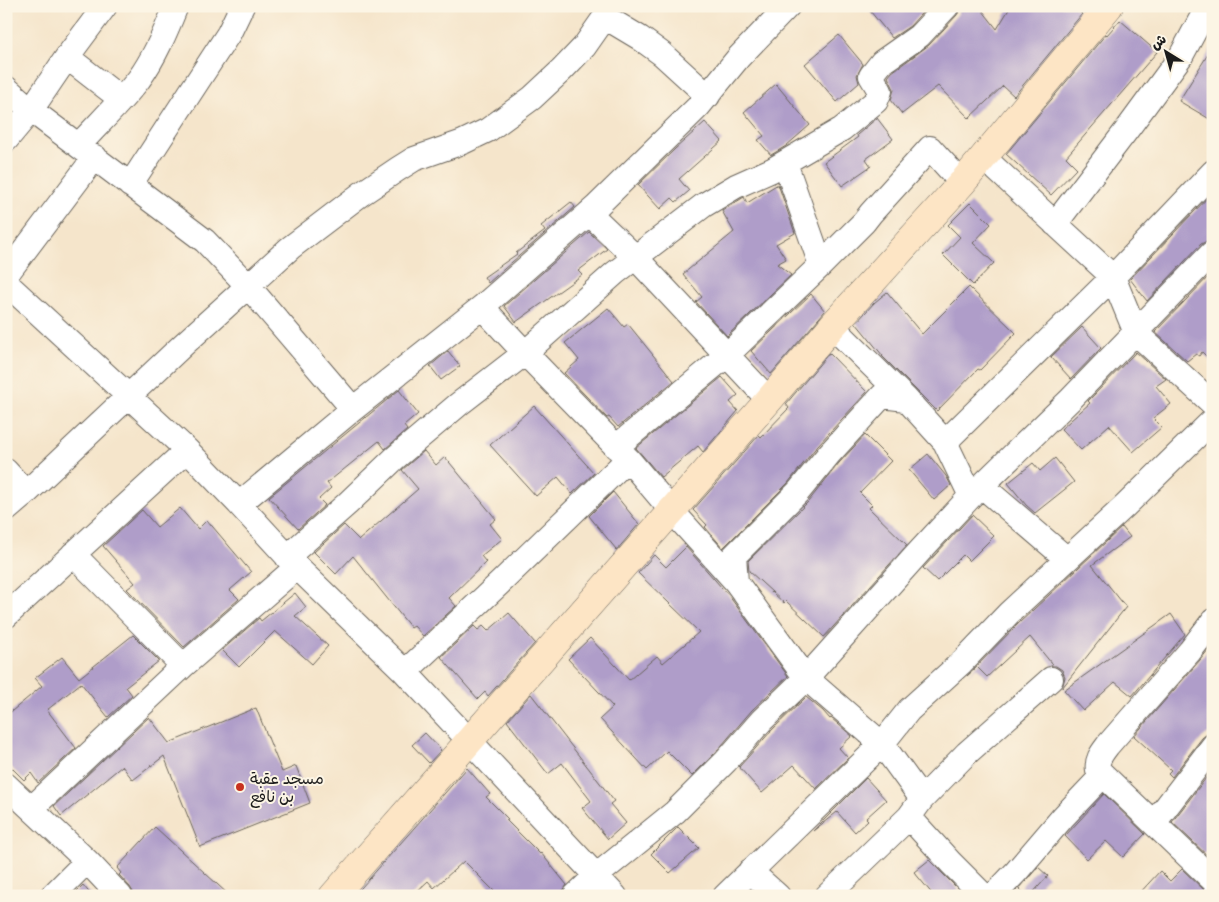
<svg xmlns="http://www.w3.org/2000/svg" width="1219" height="902" viewBox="0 0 1219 902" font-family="Delius,'Playpen Sans Arabic',sans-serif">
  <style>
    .building { fill: #af9dc9 }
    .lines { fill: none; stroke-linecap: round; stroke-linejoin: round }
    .minor-casing { stroke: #686259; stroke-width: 26 }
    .secondary-casing { stroke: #686259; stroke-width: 29 }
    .minor { stroke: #fff; stroke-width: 24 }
    .secondary { stroke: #fde5c5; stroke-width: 28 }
    .poi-dot { fill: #c8321e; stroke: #fcf5e5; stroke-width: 2 }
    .labels { text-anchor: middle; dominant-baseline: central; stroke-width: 4; stroke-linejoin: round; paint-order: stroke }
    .poi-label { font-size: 16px; fill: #1c1c1c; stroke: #fcf5e5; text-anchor: start }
  </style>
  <rect width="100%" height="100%" fill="#fcf5e5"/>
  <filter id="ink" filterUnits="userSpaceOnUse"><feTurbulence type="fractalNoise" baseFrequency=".02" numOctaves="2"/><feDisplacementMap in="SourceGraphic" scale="10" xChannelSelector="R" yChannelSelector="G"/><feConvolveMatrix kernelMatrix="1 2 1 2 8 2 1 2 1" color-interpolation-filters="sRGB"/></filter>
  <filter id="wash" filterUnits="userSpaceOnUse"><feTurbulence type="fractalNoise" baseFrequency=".0096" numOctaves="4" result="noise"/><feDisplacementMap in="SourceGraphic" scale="20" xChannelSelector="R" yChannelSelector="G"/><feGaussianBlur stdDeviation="1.12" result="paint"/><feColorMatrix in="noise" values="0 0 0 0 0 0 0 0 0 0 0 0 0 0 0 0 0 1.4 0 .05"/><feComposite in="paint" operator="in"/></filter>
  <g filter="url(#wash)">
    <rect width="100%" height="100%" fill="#f5e5cb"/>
    <g id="blocks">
      <path class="building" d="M866 6H928L910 26 892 38Z
        M960 6H979L997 29 1011 6H1073L1082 14 1014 96 1003 86 969 118 938 86 902 114 891 100 894 89 888 77 892 72 929 45 957 15 960 10Z
        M1120 20 1157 52 1066 157 1077 168 1051 195 1006 154 1106 34 1107 35Z
        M839 35 863 64 857 75 859 83 837 102 805 64Z
        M1213 46V121L1179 101Z
        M776 84 810 125 786 146 771 155 758 140 764 136 744 112Z
        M877 118 893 139 866 159 871 166 842 186 824 162 858 137 857 135Z
        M705 122 722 141 679 179 689 191 676 202 672 198 660 209 638 185 675 149Z
        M778 184 795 233 776 244 786 259 777 264 791 275 727 336 696 302 702 297 683 274 734 232 722 211 744 197 747 203Z
        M1213 192V241H1207L1201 244 1147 301 1130 279Z
        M571 202 575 207 488 283 484 277 517 254 516 253 545 231 541 226Z
        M970 203 991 224 973 243 994 263 973 285 943 255 960 237 948 225Z
        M589 232 607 249 578 271 582 275 516 322 504 306Z
        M1213 272V363L1202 352 1199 356 1196 354 1187 361 1155 332Z
        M969 287 1016 333 980 370 978 369 937 411 882 356H883L856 323 874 303 887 292 922 334Z
        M811 294 825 311 771 374 751 351Z
        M608 308 624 327 628 324 674 381 618 427 609 417 607 418 564 373 579 360 565 343Z
        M1082 327 1101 348 1071 379 1051 357Z
        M448 351 460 366 441 380 430 366Z
        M1136 352 1166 379 1156 386 1171 404 1153 418 1162 427 1133 452 1109 425 1081 450 1061 429 1090 403 1088 401Z
        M829 353 867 392 818 445 788 483 723 548 705 527 707 525 693 510 759 435 761 437 789 408 786 404Z
        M722 377 738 395 730 402 738 411 703 452 698 446 661 477 636 448Z
        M399 390 418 414 404 426 407 430 385 449 379 441 327 483 331 488 319 499 325 505 298 529 269 497Z
        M534 406 594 473 572 494 558 477 536 496 490 445Z
        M865 435 891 461 860 493 872 505 869 508 907 545 824 637 786 601 784 603 749 571 748 561 808 502 839 463Z
        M424 451 436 465 445 457 496 519 490 524 502 539 481 556 486 562 449 598 456 606 423 636 414 626 411 628 353 556 336 574 314 552 344 525 359 540 418 489 402 470Z
        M928 454 946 476 951 485 934 500 909 470Z
        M1055 458 1074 482 1035 513 1026 505 1008 483 1033 463 1040 471Z
        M613 492 639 524 616 551 615 550 616 549 589 516Z
        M180 508 198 529 207 520 251 572 230 590 239 599 184 647 127 589 135 583 103 546 142 510 157 527Z
        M972 515 994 536 969 561 963 555 937 581 923 568Z
        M1122 527 1130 537 1092 565 1126 607 1062 688 1065 677 1062 670 1056 666H1051L1052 664 1030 637 987 677 977 667 967 676 1019 623Z
        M686 547 729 596 788 676 752 710 716 752 692 776 667 751 647 770 600 719 613 707 568 659 590 638 629 680 657 656 663 663 699 632 638 573 654 555 666 567Z
        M295 593 306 607 295 616 328 646 312 664 275 631 239 667 222 650 259 618 261 621Z
        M509 613 535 643 488 696 485 692 478 699 441 657 474 626 478 630 483 626 488 631Z
        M1171 614 1185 634 1132 696 1115 682 1083 711 1064 690Z
        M133 635 159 661 126 687 132 695 108 717 81 683 47 710 76 748 38 783 31 773 24 780 6 762V716L42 686 35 678 62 657 79 678Z
        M1213 644V733L1207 734 1202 738 1172 777 1168 773 1171 770 1134 736 1200 660Z
        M531 694 614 801 610 804 626 823 608 839 582 808 591 801 562 763 548 774 507 721Z
        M806 697 823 711 830 719 831 718 852 736 839 748 848 758 816 789 794 765 762 793 739 767 772 730Z
        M256 708 282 772 296 766 310 803 200 847 164 756 133 780 122 766 61 816 54 806 149 717 169 743Z
        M425 733 441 750 429 763 412 745Z
        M467 768 490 794 486 797 508 819 506 820 540 854 541 853 567 885 562 892V896H499L464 861 434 888 428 881 412 896H354Z
        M1213 769V861L1172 822Z
        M866 778 886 800 866 818 868 820 855 832 837 812 813 831Z
        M1104 794 1145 834 1123 857 1106 841 1087 859 1065 836Z
        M155 827 230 896H133V892L130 887 119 875 121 873 117 868Z
        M678 827 699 848 670 873 651 854Z
        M929 860 959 890 952 896H934L914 872Z
        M1038 867 1048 876 1030 896H1027L1019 889Z
        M1182 869 1204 890 1209 893H1213V896H1137L1160 871 1170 881Z
        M83 885 92 896H72Z"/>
    </g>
  </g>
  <g filter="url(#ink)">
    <use href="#blocks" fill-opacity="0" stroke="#686259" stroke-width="1"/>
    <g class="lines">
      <defs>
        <path id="minor" d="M605 17 640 38 662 54 708 96
          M67 57 121 99
          M6 88 31 110 205 241 248 286 353 409
          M6 140 31 110 67 57 105 6
          M79 145C99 123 121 102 139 79 155 57 166 31 176 6
          M983 157 1113 277 1213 172
          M785 163 821 265
          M130 185 229 33 242 6
          M589 213 635 257 769 400
          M1055 224 1126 131 1181 56 1208 6
          M6 275 95 157
          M6 283 187 450 239 504 297 567 405 672 615 896
          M482 307 525 353 628 459 672 511 736 582 806 678 882 744 922 799
          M832 326 906 399 945 442 971 496
          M945 442 1113 277 1136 333 1213 404
          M616 447 727 355 821 265 864 222 871 213 930 148 962 183
          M6 471 26 493
          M982 486 1067 559
          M239 504 353 409 482 307 596 207 698 107 739 57 788 6
          M6 510 26 493 184 344 290 248 361 194 398 169 414 159 463 142 488 130 532 98 562 70 584 47 605 17 607 6
          M73 554 183 666
          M287 557 347 504 395 458 459 404 525 353 615 273 704 205 736 186 772 170 842 129 876 101 880 91 871 76 882 62 919 36 947 6
          M736 582 734 556 798 492 829 454 882 396 906 399
          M6 616 187 450
          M1213 621 1190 651 1108 745C1102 753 1096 760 1098 770L1213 880
          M405 672 501 582 628 459
          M6 785 87 861 120 896
          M32 808 183 666 297 567
          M909 817 951 863 984 896
          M1154 823 1213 746
          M750 871 778 896
          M52 896 87 861
          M575 896 596 876 675 812 726 761 762 720 806 678 919 552 971 496 1071 399 1211 254
          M725 896 882 744 909 710 962 662 1009 613 1125 506 1213 420
          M827 896 909 817 922 799 967 753 1051 679
          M993 896 1016 872 1063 817 1103 775"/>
        <path id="secondary" d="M333 896 769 400 832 326 962 183 1109 6"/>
      </defs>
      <use href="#minor" class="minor-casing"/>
      <use href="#secondary" class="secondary-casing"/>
      <use href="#minor" class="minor"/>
      <use href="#secondary" class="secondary"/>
    </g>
  </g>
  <circle class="poi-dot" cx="240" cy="787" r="5"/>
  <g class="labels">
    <g class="poi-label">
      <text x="250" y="778">مسجد عقبة<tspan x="250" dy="18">بن نافع</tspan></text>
    </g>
  </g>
  <rect width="1219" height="902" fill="none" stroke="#fcf5e5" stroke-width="25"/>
  <g transform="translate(1166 52) rotate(323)" stroke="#fcf5e5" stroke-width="4" paint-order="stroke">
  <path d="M0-4L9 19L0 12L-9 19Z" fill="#1c1c1c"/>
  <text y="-8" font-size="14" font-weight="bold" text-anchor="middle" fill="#1c1c1c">ش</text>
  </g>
</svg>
